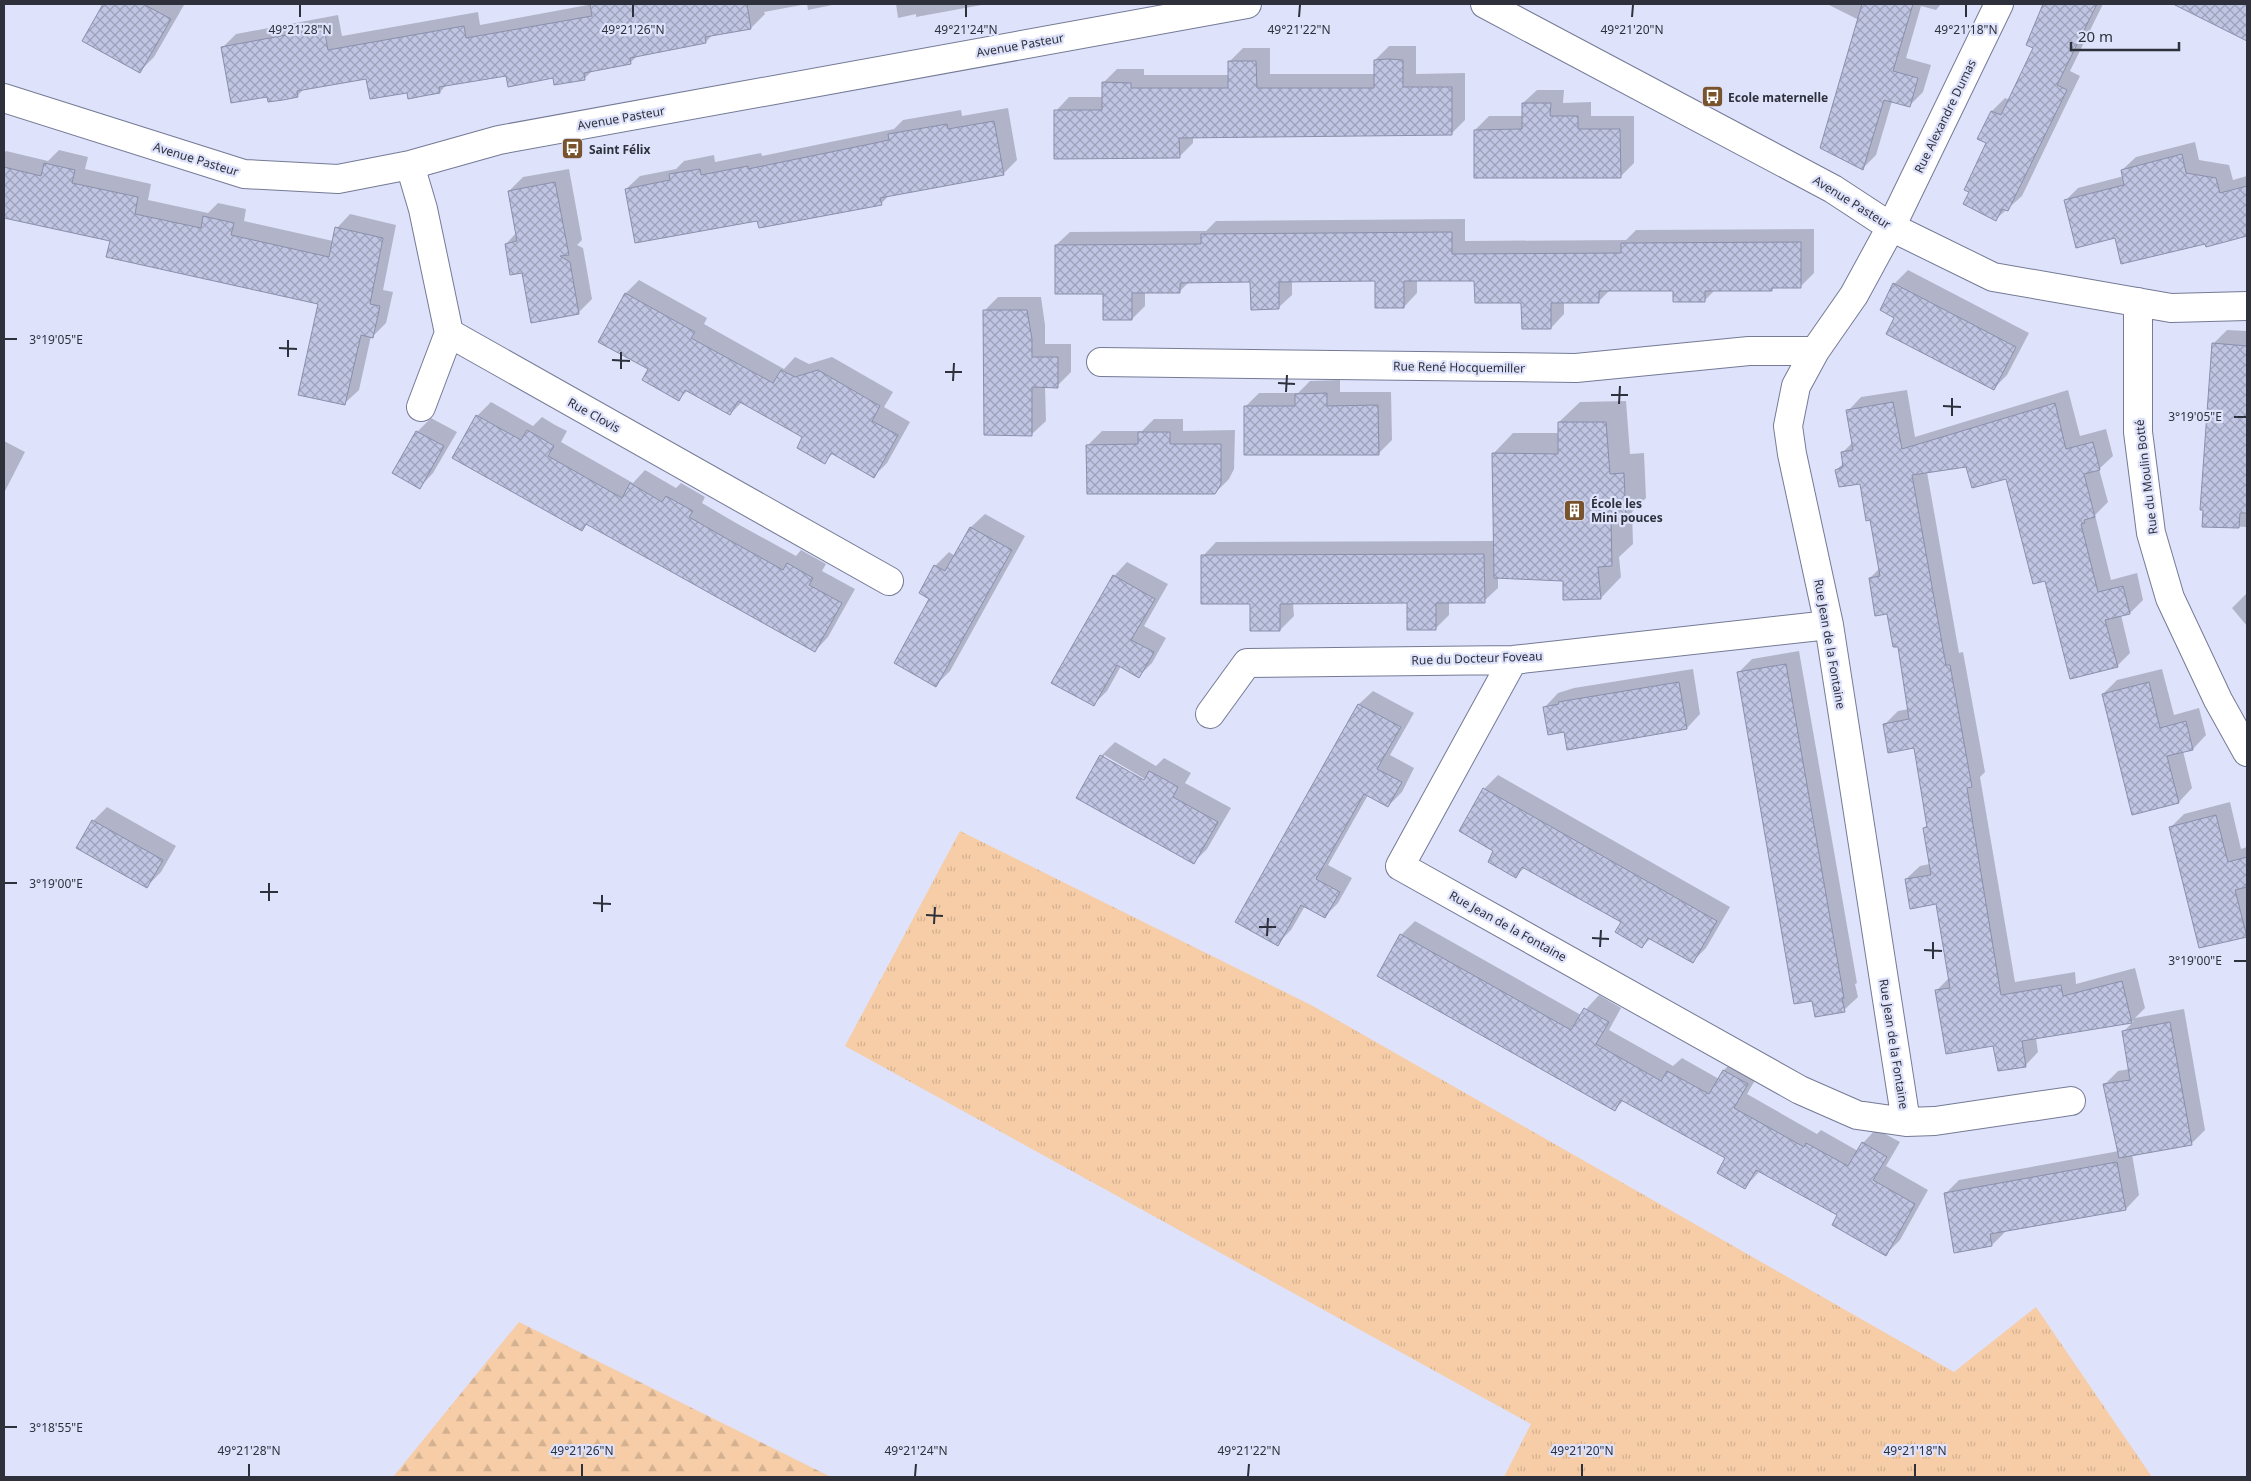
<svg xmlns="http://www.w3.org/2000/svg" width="2251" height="1481" viewBox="0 0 2251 1481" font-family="'Noto Sans',sans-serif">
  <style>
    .grass { fill: url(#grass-tufts) }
    .forest { fill: url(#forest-firs) }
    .shadow { fill: #0003; fill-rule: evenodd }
    .building { fill: url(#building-cross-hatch); stroke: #8a8fab }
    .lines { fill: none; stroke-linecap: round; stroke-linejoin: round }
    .street-casing { stroke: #757a95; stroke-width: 30 }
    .street { stroke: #fff; stroke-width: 28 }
    .ticks { fill: none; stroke: #2e313c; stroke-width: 2 }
    .labels { text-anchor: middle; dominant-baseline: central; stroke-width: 4.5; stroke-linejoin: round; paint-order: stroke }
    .street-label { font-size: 12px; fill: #2e313c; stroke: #dee2fb }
    .poi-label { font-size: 12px; font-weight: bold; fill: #2e313c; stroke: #dee2fb; text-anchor: start }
    .ticks-label { font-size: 12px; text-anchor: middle; fill: #2e313c; stroke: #dee2fb; stroke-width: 4.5; stroke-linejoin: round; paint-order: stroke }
  </style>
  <defs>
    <pattern id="grass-tufts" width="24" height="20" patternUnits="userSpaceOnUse" patternTransform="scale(1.25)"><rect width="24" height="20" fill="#f6cda6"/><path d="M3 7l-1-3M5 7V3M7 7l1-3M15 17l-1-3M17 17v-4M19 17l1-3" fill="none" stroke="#d3b090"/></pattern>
    <pattern id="forest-firs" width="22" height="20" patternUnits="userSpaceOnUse" patternTransform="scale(1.25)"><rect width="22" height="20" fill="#f6cda6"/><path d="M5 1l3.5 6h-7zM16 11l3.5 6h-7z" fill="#d3b090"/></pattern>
    <pattern id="building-cross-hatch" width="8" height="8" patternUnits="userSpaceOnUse" patternTransform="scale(1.25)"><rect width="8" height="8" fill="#c0c5e3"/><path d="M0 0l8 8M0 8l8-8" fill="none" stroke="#9ca1b9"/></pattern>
  </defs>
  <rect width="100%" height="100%" fill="#dee2fb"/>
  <path class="grass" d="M960 831 1311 1005 1954 1372 2036 1307 2152 1477H1504L1531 1424 845 1046Z"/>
  <path class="forest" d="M519 1322 831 1477H393Z"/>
  <path class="shadow" d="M104 4H182L184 5 154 57 140 71 84 40Z
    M593 4H837L808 10 807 4 764 12 765 14 751 28 713 34 706 42 638 55 630 63 593 70 585 78 507 74 447 84 440 92 408 91 367 77 305 88 297 96 268 95 222 48 236 34 338 15 342 36 478 12 480 25Z
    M896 4H987L916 17V14L898 18Z
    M1827 4H1941L1936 10 1921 6 1906 58 1931 65 1923 92 1909 106 1892 101 1876 155 1863 168 1859 20Z
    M2045 4H2103L2070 71 2080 76 2022 196 1996 219 1970 191 1988 143 1992 111 2005 98 2010 100 2035 48 2034 30 2032 29Z
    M2176 4H2247V39Z
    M1389 46H1416V74L1465 73V120L1451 134 1193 136V143L1179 157 1056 111 1069 97H1103V83L1117 69H1144V75H1229V62L1243 48H1270V74H1375V60Z
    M1537 90H1564L1563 103 1591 102V116H1634V163L1620 177 1475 130 1489 116H1523V103Z
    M1008 108 1017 160 1003 174 890 194 881 204 758 219 626 189 640 176 676 169 684 161 714 155 715 162 761 153 762 156 894 129 903 120 961 110 962 116Z
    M2195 142 2199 160 2229 165 2233 180 2247 176V234L2207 245 2206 242 2116 237 2065 201 2078 188 2124 176 2122 170 2136 157Z
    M59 150 88 157 85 169 151 184 148 200 208 213 218 203 246 209 244 221 333 241 337 228 350 214 396 225 383 290 393 292 386 323 373 336H371L359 390 345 403 320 303 111 240 4 217V153L6 151 48 161Z
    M569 169 582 240 577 245 583 248 592 299 578 313 523 271 506 244 516 233 509 191 523 177Z
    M1465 219V241L1626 240 1636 230 1814 229V273L1800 287H1774L1771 290H1715L1704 301 1674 290H1610L1599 301 1564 302V314L1551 328 1523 302 1476 280H1417V293L1404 307 1376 280 1292 281V295L1278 308 1252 281H1190L1179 292H1145V306L1132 319 1056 245 1070 232 1206 231 1216 221Z
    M1908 270 2029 333 2007 375 1994 388 1896 317 1894 284Z
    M639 280 707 318 704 324 784 369 795 357 809 364 832 357 893 392 884 407 910 422 887 463 874 476 833 453 825 462 804 437 742 402 730 414 688 390 679 399 649 369 599 341 626 293Z
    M998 297H1041L1045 325V344H1071V372L1057 386H1045L1046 421 1032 434 984 311Z
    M2227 330 2247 331V527L2203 525 2213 344Z
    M1340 380V392H1391L1392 440 1378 454 1245 407 1259 393H1298L1310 381Z
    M1907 390 1915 437 2068 390 2080 436 2106 429 2113 456 2099 469 2108 502 2095 515 2111 580 2137 573 2143 600 2130 613 2121 615 2130 653 2117 666 2046 580 2007 478 1967 465 1927 472 1959 653 1963 652 1985 772 1980 777 2015 982 2075 972 2076 984 2135 968 2145 1008 2135 1018 2184 1009 2205 1130 2191 1144 2132 1154 2139 1195 2126 1209 2006 1231 1992 1245 1945 1194 1959 1180 2119 1151 2105 1084 2118 1071 2130 1069 2124 1031 2134 1021 2036 1038 2038 1052 2025 1066 1994 1044 1936 991 1950 977 1937 903 1906 879 1920 866 1930 864 1924 828 1928 824 1915 747 1885 724 1898 711 1909 709 1899 645 1888 612 1870 578 1880 568 1872 518 1861 482 1836 470 1844 463 1842 453 1853 442 1848 411 1861 397Z
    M1626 401 1630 454 1644 453 1646 498 1632 512 1633 544 1619 557 1621 577 1601 598 1564 579 1498 577V588L1484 601 1449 602V615L1435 629 1408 602 1293 603 1294 616 1280 630 1203 556 1216 542 1494 541 1493 454 1513 433H1559V422L1580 402Z
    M491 402 533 426 542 417 555 425 567 431 561 442 633 483 645 470 676 488 681 483 705 497 702 503 736 523 796 556 801 550 826 564 822 571 855 589 828 637 815 651 588 523 582 530 477 416Z
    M431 418 457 432 433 473 420 487 417 432Z
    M1154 419H1183V431L1235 430 1234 469 1229 479 1215 493 1088 445 1102 431H1142Z
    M4 441 25 452 4 493Z
    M985 514 1025 536 950 671 936 685 931 599 935 566 949 552 955 556 971 527Z
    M1127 562 1168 584 1144 626 1166 638 1152 663 1139 676 1121 666 1107 691 1093 705 1114 576Z
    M2247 593V626L2232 608Z
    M1799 651 1857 983 1855 984 1858 997 1844 1010 1738 673 1752 659Z
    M1693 669 1700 714 1687 728 1565 731 1545 707 1558 693 1574 688Z
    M2162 669 2174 715 2199 708 2206 735 2193 749 2183 751 2192 788 2179 802 2103 694 2117 680Z
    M1373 691 1414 713 1390 755 1414 768 1402 792 1388 806 1368 795 1328 865 1352 878 1338 903 1325 916 1305 906 1291 930 1277 944 1237 921 1359 704Z
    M1115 742 1156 766 1164 758 1191 773 1185 783 1231 808 1207 849 1193 863 1078 797 1101 756ZM1104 755 1150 782 1148 785 1104 758Z
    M1498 775 1730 907 1706 948 1693 961 1651 938 1642 947 1623 922 1525 867 1516 876 1495 850 1484 789Z
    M2230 802 2241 849 2247 847 2246 936 2170 828 2184 814Z
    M107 807 176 846 161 872 147 886 93 821Z
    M1415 921 1581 1015 1599 995 1621 1008 1609 1030 1673 1066 1682 1058 1719 1079 1724 1070 1737 1057 1761 1070 1747 1094 1817 1134 1821 1130 1858 1151 1863 1143 1876 1129 1900 1142 1886 1166 1928 1190 1900 1240 1886 1254 1839 1215 1760 1171 1745 1187 1727 1158 1624 1100 1615 1109 1401 935Z"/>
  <path class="building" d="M103 4H143L171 19 140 73 82 41Z
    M590 4H747L751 29 705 37 706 43 630 58 631 64 584 73 585 80 554 85 553 78 508 87 506 76 439 87 440 93 423 96 408 99 407 93 370 99 366 79 297 91 298 97 283 100 268 102 267 97 231 103 221 47 324 28 328 50 464 26 466 38 592 16Z
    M1862 4H1913L1893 71 1918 78 1910 107 1884 100 1863 170 1820 148Z
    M2043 4H2097L2057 85 2067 90 2008 211 2002 209 1996 221 1963 204 1969 192 1964 190 1986 143 1977 139 1991 111 2001 115 2033 48 2026 45Z
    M2173 4H2247V41Z
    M1389 59 1403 60V87H1452V135L1179 138 1180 158 1054 159V110H1102V82L1131 83V88H1228V61H1256L1257 88H1374V60Z
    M1522 103H1551L1550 116H1578V129H1620L1621 178H1474V130L1522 129Z
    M994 121 1004 175 880 198 882 205 759 228 757 221 635 243 625 189 670 180 669 174 700 169 701 175 748 166V169L870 144 889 140 888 134 947 124 948 129Z
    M2182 154 2186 173 2216 178 2220 193 2247 186V236L2206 247 2205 244 2121 264 2115 238 2076 248 2064 200 2124 185 2121 170Z
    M44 163 75 170 72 183 138 197 135 214 201 228 203 216 234 223 231 235 329 257 335 227 383 238 370 304 380 306 373 338 361 335 345 405 298 395 318 304 106 257 110 241 4 218V167L41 176Z
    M555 182 569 255 560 256 570 262 579 314 531 323 522 273 510 275 505 244 517 241 508 191Z
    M1452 232V254L1621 253V243L1801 242V288H1772V291H1705V302H1673V291H1599V303H1551V329H1522L1521 303H1475L1474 281H1404V308H1375V281L1279 282V309L1251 310 1250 282 1180 283V293H1132V320H1103V294H1055V245L1201 244V234Z
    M1893 283 2016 347 1994 390 1886 334 1894 318 1880 310Z
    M625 293 695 332 691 338 773 383 781 370 795 377 818 370 880 406 872 421 898 435 874 478 831 453 825 464 797 448 802 437 738 401 730 415 685 390 679 401 642 380 648 369 598 342Z
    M983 310H1027L1032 339V357H1058V388L1032 387V436L984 435Z
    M2212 343 2247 346V513H2240L2239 528 2202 527 2203 510H2200Z
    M1327 393V406L1378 405 1379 455H1244V406H1295V394Z
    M1893 402 1902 449 2055 403 2066 449 2093 442 2100 470 2084 474 2095 517 2084 520 2085 523 2081 524 2098 592 2123 586 2130 614 2105 620 2118 667 2070 679 2045 581 2033 584 2006 479 1972 488 1966 467 1912 475 1946 665H1950L1972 787 1967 788 2001 995 2061 985 2063 996 2122 981 2132 1023 2022 1041 2026 1067 1998 1071 1993 1046 1946 1054 1935 990 1950 988 1936 904 1910 909 1905 879 1931 875 1923 828 1927 827 1914 748 1888 753 1883 724 1909 719 1898 647H1893L1887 614 1875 616 1869 578 1880 576 1870 520 1866 521 1860 484 1839 487 1835 470 1843 467 1841 452 1853 450 1846 410Z
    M476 415 521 440 527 430 541 438 554 446 548 456 622 498 630 483 662 502 666 496 693 511 689 517 722 536 783 570 787 563 813 578 809 585 842 603 815 652 586 524 582 531 452 458Z
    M1558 422H1606L1610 474 1624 473 1626 520 1611 519 1612 566 1598 567 1601 599 1563 600V581L1494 578 1492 453 1558 454Z
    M416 431 444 446 420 489 392 473Z
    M1138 432H1170V444H1221V484L1215 494H1087L1086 445 1138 444Z
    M970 527 1012 550 936 687 894 663 929 599 919 593 934 565 945 571Z
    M1484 554 1485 603H1436V630H1407V603L1280 604V631H1250V604H1201V555Z
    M1113 575 1155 599 1131 640 1154 652 1139 678 1117 665 1094 706 1051 683Z
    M1786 664 1844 998H1842L1845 1012 1815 1017 1812 1001 1794 1004 1737 672Z
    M1679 682 1687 729 1567 750 1564 732 1548 735 1543 707 1559 704 1558 702Z
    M2149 682 2160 728 2186 721 2193 750 2167 756 2179 803 2132 815 2102 694Z
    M1358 704 1401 727 1377 769 1402 782 1388 807 1364 794 1316 879 1340 892 1325 918 1301 905 1278 946 1235 922Z
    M1100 755 1144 780 1149 771 1164 779 1178 787 1173 797 1218 822 1194 864 1076 798Z
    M1483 788 1717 921 1693 963 1648 938 1642 948 1615 932 1621 922 1522 867 1516 878 1488 862 1493 851 1459 831Z
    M2216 815 2228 862 2247 857V887L2235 890 2247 937 2199 948 2169 827Z
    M92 820 163 860 147 888 76 848Z
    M1400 934 1571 1030 1584 1008 1609 1022 1596 1044 1661 1081 1667 1071 1709 1094 1723 1070 1748 1084 1734 1108 1804 1147 1806 1143 1848 1166 1862 1142 1887 1157 1873 1180 1915 1204 1886 1256 1832 1225 1837 1215 1756 1170 1745 1189 1717 1173 1725 1158 1621 1100 1615 1111 1377 976Z
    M2170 1022 2192 1145 2119 1158 2103 1084 2130 1080 2122 1031Z
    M2117 1162 2126 1210 1990 1234 1992 1246 1954 1253 1944 1193Z"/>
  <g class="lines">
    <defs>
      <path id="street" d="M1485 4 1833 189 1891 227 1993 277 2171 308 2247 306
        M4 98 244 174 338 179 410 165 499 140 1247 4
        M410 165 423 209 449 333 889 581
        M2138 302V432L2151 533 2170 598 2218 700 2247 752
        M1101 362 1576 368 1749 351H1815
        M421 407 449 333
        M1513 660 1400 866 1800 1090 1857 1115 1906 1122 1829 625 1792 454 1788 426 1796 386 1815 351 1854 295 1891 227 1999 4
        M1210 714 1247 663 1513 660 1829 625
        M1906 1122 1935 1121 2071 1101"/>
    </defs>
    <use href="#street" class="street-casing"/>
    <use href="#street" class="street"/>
  </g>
  <path class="ticks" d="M300 17V5M633 17V5M966 17V5M1299 17 1300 5M1632 17 1633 5M1966 17V5M5 339H17M279 348 297 349M288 357V340M612 360 630 361M621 369V352M945 372H962M953 381 954 363M1278 383 1295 384M1286 392 1287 375M1611 395H1628M1619 404 1620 386M1943 406 1961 407M1952 416V398M2234 417H2246M5 883H17M260 892H278M269 901V883M593 903 611 904M602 912V895M926 915 943 916M934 924 935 907M1259 927H1276M1267 936 1268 918M1592 938 1609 939M1600 947 1601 930M1924 950 1942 951M1933 959V942M2234 961H2246M5 1427H17M249 1476V1464M582 1476V1464M915 1476 916 1464M1248 1476 1249 1464M1582 1476V1464M1915 1476V1464"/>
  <defs>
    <symbol id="bus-square" viewBox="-11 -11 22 22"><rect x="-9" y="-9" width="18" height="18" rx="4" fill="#78532e" stroke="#dee2fb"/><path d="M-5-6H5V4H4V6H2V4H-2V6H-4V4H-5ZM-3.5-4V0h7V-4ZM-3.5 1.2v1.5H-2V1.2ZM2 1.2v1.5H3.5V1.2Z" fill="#fff"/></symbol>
    <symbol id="building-square" viewBox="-11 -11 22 22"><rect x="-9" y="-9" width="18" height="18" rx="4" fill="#78532e" stroke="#dee2fb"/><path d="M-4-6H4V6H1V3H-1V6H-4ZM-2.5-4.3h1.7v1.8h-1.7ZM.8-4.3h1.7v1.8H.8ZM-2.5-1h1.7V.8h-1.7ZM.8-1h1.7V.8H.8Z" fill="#fff"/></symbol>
  </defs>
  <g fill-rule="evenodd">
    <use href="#bus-square" x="1700" y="84" width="25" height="25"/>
    <use href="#bus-square" x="560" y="136" width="25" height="25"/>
    <use href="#building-square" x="1562" y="498" width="25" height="25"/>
  </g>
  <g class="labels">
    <g class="street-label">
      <text transform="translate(1020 45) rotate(-10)">Avenue Pasteur</text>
      <text transform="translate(1945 116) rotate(-64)">Rue Alexandre Dumas</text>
      <text transform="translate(621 118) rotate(-10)">Avenue Pasteur</text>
      <text transform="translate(196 159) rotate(17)">Avenue Pasteur</text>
      <text transform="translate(1852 202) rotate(32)">Avenue Pasteur</text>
      <text transform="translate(1459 367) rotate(1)">Rue René Hocquemiller</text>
      <text transform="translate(594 415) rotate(29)">Rue Clovis</text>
      <text transform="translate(2146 477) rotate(-97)">Rue du Moulin Botté</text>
      <text transform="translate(1830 644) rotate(80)">Rue Jean de la Fontaine</text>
      <text transform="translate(1477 658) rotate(-2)">Rue du Docteur Foveau</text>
      <text transform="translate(1508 926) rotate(29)">Rue Jean de la Fontaine</text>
      <text transform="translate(1894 1044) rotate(81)">Rue Jean de la Fontaine</text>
    </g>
    <g class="poi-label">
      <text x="1728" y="97">Ecole maternelle</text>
      <text x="589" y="149">Saint Félix</text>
      <text x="1591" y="503">École les<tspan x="1591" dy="14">Mini pouces</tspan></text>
    </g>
  </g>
  <g class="ticks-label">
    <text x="300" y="34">49°21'28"N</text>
    <text x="633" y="34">49°21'26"N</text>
    <text x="966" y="34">49°21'24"N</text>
    <text x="1299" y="34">49°21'22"N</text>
    <text x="1632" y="34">49°21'20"N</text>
    <text x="1966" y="34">49°21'18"N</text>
    <text x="56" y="344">3°19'05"E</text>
    <text x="2195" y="421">3°19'05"E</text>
    <text x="56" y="888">3°19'00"E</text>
    <text x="2195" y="965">3°19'00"E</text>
    <text x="56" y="1432">3°18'55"E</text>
    <text x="249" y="1455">49°21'28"N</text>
    <text x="582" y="1455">49°21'26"N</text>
    <text x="916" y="1455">49°21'24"N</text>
    <text x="1249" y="1455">49°21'22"N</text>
    <text x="1582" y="1455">49°21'20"N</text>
    <text x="1915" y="1455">49°21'18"N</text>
  </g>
  <rect width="2251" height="1481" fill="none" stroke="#2e313c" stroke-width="10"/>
  <path d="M2071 42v8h108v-8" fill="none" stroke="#2e313c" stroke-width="2.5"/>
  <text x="2078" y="42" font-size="15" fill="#2e313c" stroke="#dee2fb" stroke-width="4" paint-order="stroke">20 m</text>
</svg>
